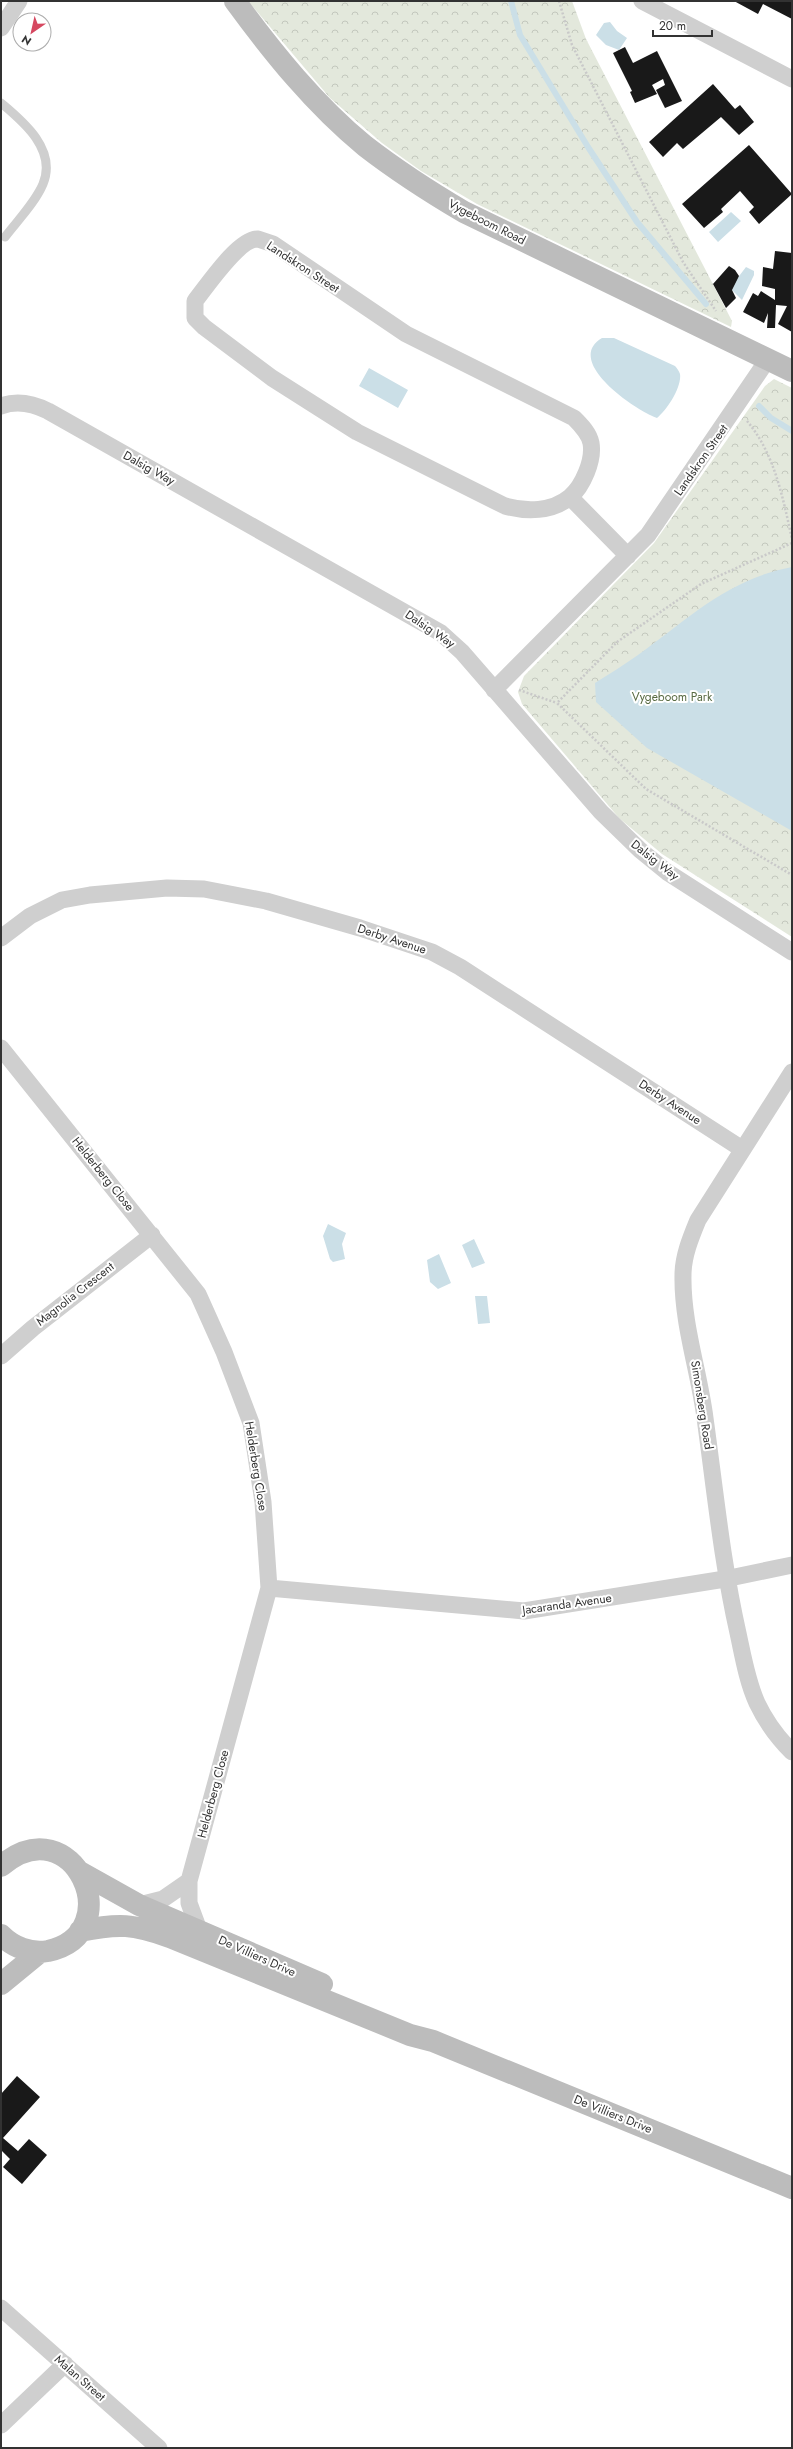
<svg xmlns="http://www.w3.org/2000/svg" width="793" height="2449" viewBox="0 0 793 2449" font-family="Jost,sans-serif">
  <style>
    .forest { fill: url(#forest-crowns) }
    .water { fill: #cbdfe7 }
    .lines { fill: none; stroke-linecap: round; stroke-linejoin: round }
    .stream { stroke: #cbdfe7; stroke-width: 6 }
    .building { fill: #191919 }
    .path { stroke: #c9c9c9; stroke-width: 2.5; stroke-dasharray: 2 2; stroke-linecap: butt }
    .lane { stroke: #cfcfcf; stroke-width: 9 }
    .street { stroke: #cfcfcf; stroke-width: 17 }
    .secondary { stroke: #bcbcbc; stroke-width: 22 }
    .labels { text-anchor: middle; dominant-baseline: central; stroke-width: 4; stroke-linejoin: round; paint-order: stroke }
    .street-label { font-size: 12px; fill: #323232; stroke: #fff }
    .park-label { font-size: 12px; fill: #596b43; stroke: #fff }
  </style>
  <defs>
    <pattern id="forest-crowns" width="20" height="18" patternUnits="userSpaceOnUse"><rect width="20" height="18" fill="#e3e8dc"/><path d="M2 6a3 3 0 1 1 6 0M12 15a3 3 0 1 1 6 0" fill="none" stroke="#c3c7bd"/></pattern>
  </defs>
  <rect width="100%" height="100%" fill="#fff"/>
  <path class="forest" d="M248 1H572L586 39 732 321 731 327 477 204 421 171 382 143 330 98Z
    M774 379 792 388V937L662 854 619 818 522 704 518 692 524 676 654 543 765 386Z"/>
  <path class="water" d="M610 22 617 31 627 38 619 50 606 45 596 35 604 23Z
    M731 212 741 221 718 242 709 232Z
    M746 267 754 271V275L742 300 732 290 733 284Z
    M602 338H614L675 366C677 368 679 371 680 374 682 387 667 410 657 418 635 410 563 361 602 338Z
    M369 368 408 390 398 408 359 386Z
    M792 567V831L647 748 596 702 595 683C609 674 624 665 638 655 689 618 728 579 792 567Z
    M328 1224 346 1233 342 1244 345 1259 333 1262 330 1259 323 1236Z
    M474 1239 485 1263 472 1268 462 1245Z
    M439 1254 451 1283 438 1289 430 1282 427 1260Z
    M475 1296H487L490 1323 478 1324Z"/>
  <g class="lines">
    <path class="stream" d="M511 1 520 35 588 147 637 222 706 304
      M759 406 771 418 792 431"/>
  </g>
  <path class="building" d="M734 1H792V19L763 4 758 14Z
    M625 47 633 63 657 51 682 101 665 108 656 90 665 85 663 79 652 85 657 94 635 103 630 92 632 91 613 53Z
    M713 84 735 109 740 105 754 122 739 135 721 117 683 149 677 143 663 157 649 142Z
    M749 145 792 194 759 224 749 212 754 207 740 191 721 209 723 212 704 228 682 204Z
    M775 251 792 253V332L778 324 787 306 776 305 775 328H767L768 313 764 323 743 312 753 293 758 296 761 291 775 300V289L762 286 763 267 773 269Z
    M729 266 735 270 739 276 732 290 736 298 726 308 713 284Z
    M17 2076 40 2097 3 2138 18 2151 29 2139 47 2155 22 2184 3 2167 10 2159 1 2150V2094Z"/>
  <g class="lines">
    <path class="path" d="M559 1 572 45 683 262 716 311
      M747 421C775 454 783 499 792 539
      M792 543 701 584 617 642 557 703 646 789 792 875
      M519 690 557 703"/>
    <path class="lane" d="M1 103C24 122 57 150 43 184 35 203 17 221 5 237"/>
    <path class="street" d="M642 1 792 79
      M1 28 19 1
      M258 239 273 244 406 334 574 418C581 425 589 433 591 443 594 460 583 486 570 497 552 512 526 512 505 506L357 432 272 378 204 327 195 318V301C207 286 239 238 258 239Z
      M1 406C17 400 32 403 48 411L441 633 462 652 601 812 640 850 667 872 792 952
      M570 497 628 556
      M494 690 648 535 768 359
      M1 938 30 916 62 900 90 895 167 888 204 889 266 901 360 928 432 952 460 967 742 1149
      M1 1048 198 1294 224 1352 251 1423 263 1502 269 1588 189 1881V1903L199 1930
      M792 1072 698 1220C691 1237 683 1256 683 1275 682 1323 699 1371 705 1418 715 1490 722 1562 738 1633 743 1656 747 1681 757 1703 766 1722 777 1737 792 1752
      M1 1356 33 1328 152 1235
      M269 1588 524 1611 725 1579 792 1565
      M139 1905 163 1899 189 1881
      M1 2308 159 2448
      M1 2425 65 2364"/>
    <path class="secondary" d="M235 1C273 53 315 105 365 146 396 170 430 192 464 212L792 371
      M1 1866C73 1804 131 1933 48 1951 30 1954 13 1947 1 1935
      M80 1872 139 1905 322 1984
      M80 1931C119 1923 133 1924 170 1937L410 2035 433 2041 792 2188
      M1 1984 40 1952"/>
  </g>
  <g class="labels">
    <g class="street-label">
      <text transform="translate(487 222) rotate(27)">Vygeboom Road</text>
      <text transform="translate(303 267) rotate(33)">Landskron Street</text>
      <text transform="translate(701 460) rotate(-55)">Landskron Street</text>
      <text transform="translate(149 468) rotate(29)">Dalsig Way</text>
      <text transform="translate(430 629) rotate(34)">Dalsig Way</text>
      <text transform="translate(655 860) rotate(38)">Dalsig Way</text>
      <text transform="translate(392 939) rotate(18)">Derby Avenue</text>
      <text transform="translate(670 1102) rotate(33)">Derby Avenue</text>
      <text transform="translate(103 1174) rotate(51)">Helderberg Close</text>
      <text transform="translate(75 1294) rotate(-38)">Magnolia Crescent</text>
      <text transform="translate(702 1405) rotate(81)">Simonsberg Road</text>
      <text transform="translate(256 1466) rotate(81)">Helderberg Close</text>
      <text transform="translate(567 1604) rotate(-8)">Jacaranda Avenue</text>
      <text transform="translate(213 1794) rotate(-75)">Helderberg Close</text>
      <text transform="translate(257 1956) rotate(24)">De Villiers Drive</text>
      <text transform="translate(613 2114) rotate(22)">De Villiers Drive</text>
      <text transform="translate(80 2378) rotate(41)">Malan Street</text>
    </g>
    <g class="park-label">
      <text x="672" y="697">Vygeboom Park</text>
    </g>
  </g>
  <rect width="793" height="2449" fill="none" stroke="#323232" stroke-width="4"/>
  <g transform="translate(32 32) rotate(214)"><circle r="19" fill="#ffffff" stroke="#adadad"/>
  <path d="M0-3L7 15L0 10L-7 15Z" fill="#d64860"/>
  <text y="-6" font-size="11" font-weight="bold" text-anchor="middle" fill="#323232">N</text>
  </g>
  <path d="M653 30v6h59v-6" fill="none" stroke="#323232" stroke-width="2"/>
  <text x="659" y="30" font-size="12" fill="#323232" stroke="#ffffff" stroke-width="3" paint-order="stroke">20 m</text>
</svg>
